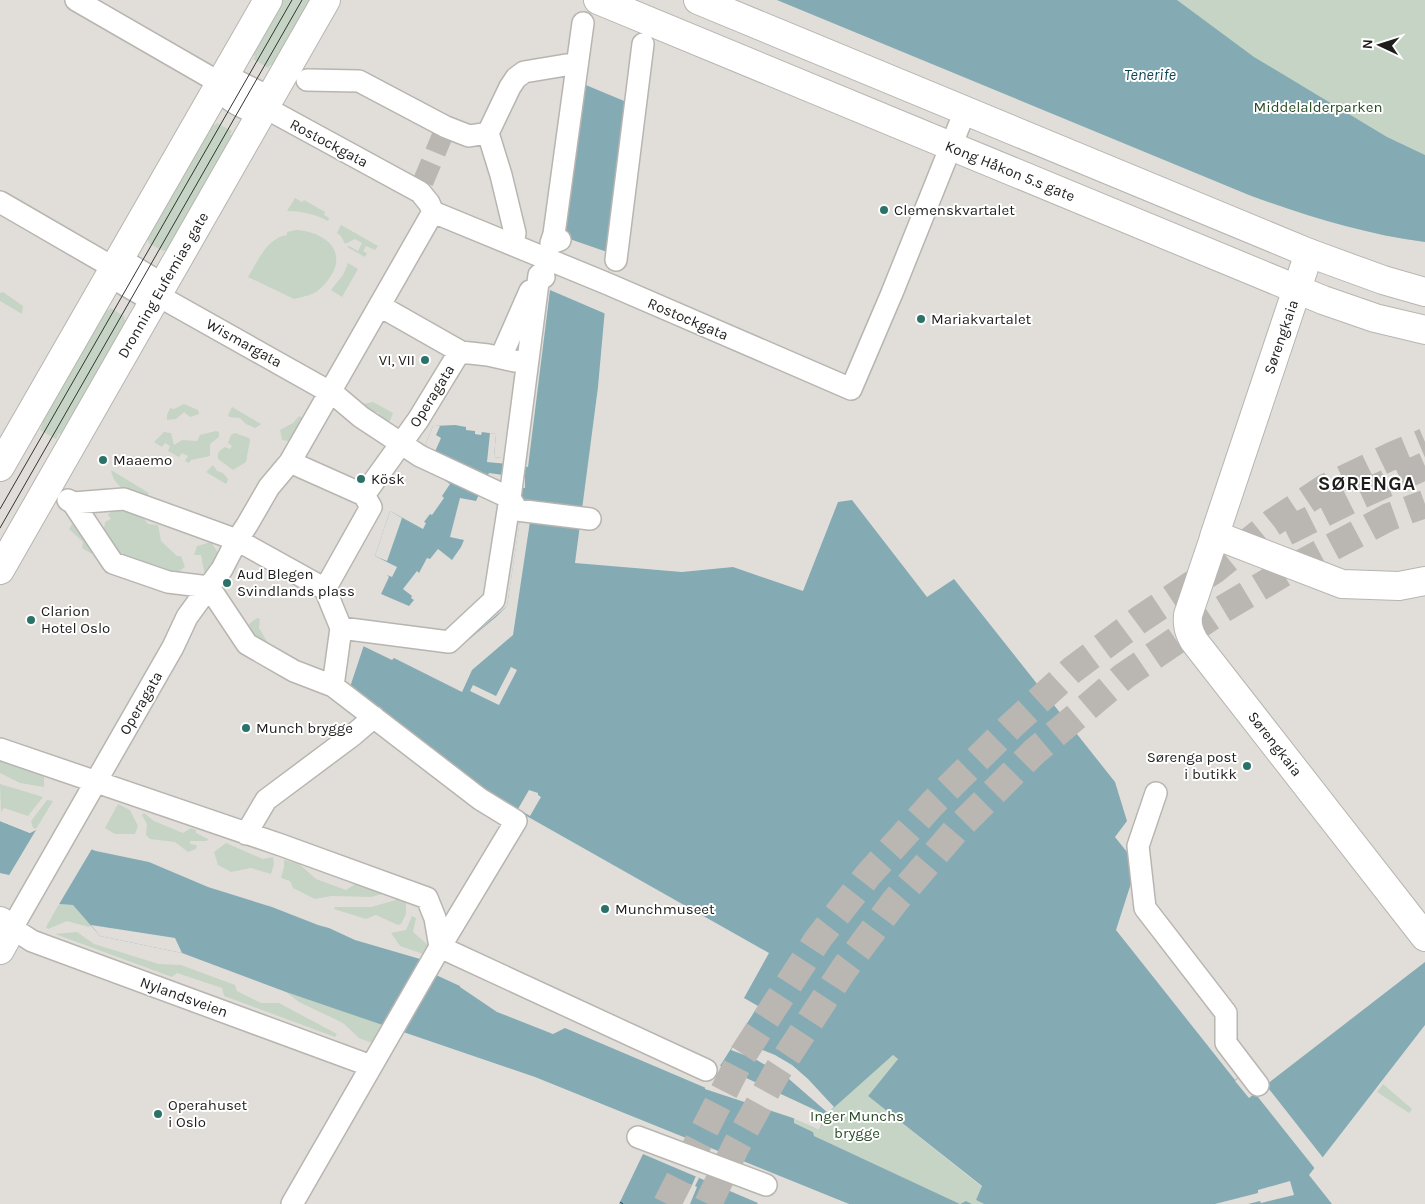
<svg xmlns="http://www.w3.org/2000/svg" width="1425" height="1204" viewBox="0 0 1425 1204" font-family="Karla,sans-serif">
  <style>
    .green { fill: #c5d4c4 }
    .water { fill: #84abb4 }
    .pier { fill: #e1ded9 }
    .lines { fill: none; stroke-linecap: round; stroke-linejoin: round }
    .ferry { stroke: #0b4751; stroke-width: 1; stroke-dasharray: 6 5; stroke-linecap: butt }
    .street-tunnel { stroke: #bab7b3; stroke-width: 21; stroke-dasharray: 21 11; stroke-linecap: butt }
    .highway-tunnel { stroke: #bab7b3; stroke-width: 28; stroke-dasharray: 28 14; stroke-linecap: butt }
    .street-casing { stroke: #b8b5b1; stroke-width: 24 }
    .secondary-casing { stroke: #b8b5b1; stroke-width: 30 }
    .highway-casing { stroke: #b8b5b1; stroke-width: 30 }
    .street { stroke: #fff; stroke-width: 21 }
    .secondary { stroke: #fff; stroke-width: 28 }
    .highway { stroke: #fff; stroke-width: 28 }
    .tram { stroke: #353433; stroke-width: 1 }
    .poi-dot { fill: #2b7268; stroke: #fff; stroke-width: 2 }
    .labels { text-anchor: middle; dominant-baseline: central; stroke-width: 4; stroke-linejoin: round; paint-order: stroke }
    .park-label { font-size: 15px; fill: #274b27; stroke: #fff }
    .street-label { font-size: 15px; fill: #1e1d1c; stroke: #fff }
    .poi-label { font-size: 15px; fill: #1e1d1c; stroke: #fff; text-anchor: start }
    .water-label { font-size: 16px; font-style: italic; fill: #0b4751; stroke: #fff }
    .district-label { font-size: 20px; font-weight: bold; letter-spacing: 1px; fill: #1e1d1c; stroke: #fff }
  </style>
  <rect width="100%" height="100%" fill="#e1ded9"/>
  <path class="green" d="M278 0H316L276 68 270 65 268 68 253 59 255 56 248 52Z
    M777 0H1425V242C1364 234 1307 216 1249 195Z
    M208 122 215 125 217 123 232 131 230 134 237 138 170 253 164 250 163 251 148 243 149 241 142 237Z
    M295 198 302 202 304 200 325 212 324 215 329 218 328 221C315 214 301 211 287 211Z
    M341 225 378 246 375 250 366 246 363 251 367 253 365 257 347 247 349 246 358 251 362 243 355 239 345 244 341 236 337 233Z
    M296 230C320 231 347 247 332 274 328 281 323 287 316 292 309 296 301 297 294 299L248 277C258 261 267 238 287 235V232Z
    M348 263 358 269 342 297 331 290 343 275Z
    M3 292 23 306 22 314 0 301V293Z
    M102 307 109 310 111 308 125 317 124 319 130 323 66 437 59 433 56 439 40 430 43 423 37 420Z
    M373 402 393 413 390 421 378 418 379 413 369 410 359 405Z
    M184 404 198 410 199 414 190 417 184 412 176 419 167 420V415L170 408 174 409Z
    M232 407 261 424 260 425 255 428 246 424 240 418 229 417 228 415Z
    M299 416 303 418 295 434 288 441 282 440 280 430 293 423Z
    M216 431 219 432V437L210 444V456L191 460 189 463 185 461 188 456 182 453 179 457 168 451 170 446 165 443 162 447 154 442 164 432 171 433 174 445 182 440 197 441 200 435Z
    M235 433 249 438 250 440 246 462 233 470 218 459C217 452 220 450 225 447L230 449 232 446 228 443 231 435Z
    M213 465 217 471 223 473 228 479 227 482 226 484 206 472Z
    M111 470 149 493 146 500C130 493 114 488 111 470Z
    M118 504 135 507 148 524 158 525 161 541 177 556H181L185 567 170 578 110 553 103 536 105 522 111 519 108 515Z
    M72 524 82 528 93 551 92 554 82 548 83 542 69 529Z
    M211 542 223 561 205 576 201 555H194L197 546Z
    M257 618 260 619 259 628 269 645 258 646 249 624Z
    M0 760 44 776V787L20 783 0 773Z
    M0 784 43 797 28 816 4 808 1 812Z
    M47 800 53 801 36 829 33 828 31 821Z
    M118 804 130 810 138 826 135 834H115L105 828Z
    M144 813 154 821 183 833 191 828 196 830V833L208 839 207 841H190V844L197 845 196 849 188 852 175 842 150 839 146 835 147 824 142 815Z
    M226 843 263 859 273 857 274 864 271 874 251 868 231 872 218 865 214 852Z
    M284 860 298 863 316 879 346 890 360 881 386 893 371 897 331 896 315 899 293 888 290 881 281 878 284 867Z
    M403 898 406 901V914L401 924 398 925 376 915 366 919 334 909 335 907H371Z
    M59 904 73 905 91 925 89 927 67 921 48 929 46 927Z
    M412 916 416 918 413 932 428 945 423 954 400 946 391 933 406 930Z
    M77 932 94 944 159 964 181 965 235 985 237 991 261 1003H279L337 1034 335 1037 224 996 222 988 177 973 172 977 55 934Z
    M286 992 383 1024 372 1043 359 1038 343 1023 299 1002Z
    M893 1055 898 1059 868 1096 982 1187 976 1200 984 1204H972L966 1201 960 1204 813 1136V1132L794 1123 793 1118 819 1129 828 1113Z
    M1383 1084 1412 1109 1410 1112 1409 1113 1377 1092Z"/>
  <path class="water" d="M777 0H1177L1254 57 1387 137 1425 155V242C1364 234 1307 216 1249 195Z
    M581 83 629 103 610 253 598 387 575 563 682 572 733 567 803 591 838 502 852 500 927 597 954 579 1115 782 1127 821 1115 837 1135 862 1139 875 1133 905 1219 1014 1240 1076 1235 1081 1249 1098 1425 962V1025L1309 1175 1332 1204H984L976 1200 982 1186 868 1096 898 1059 893 1055 828 1113 819 1130 794 1118V1123L813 1132 814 1136 960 1204 966 1201 972 1204H849L535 1077 286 992 182 953 100 936 73 905 59 904 9 875 0 873V821L30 833 36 829 96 851 149 862 208 887 272 907 318 925 329 928 355 940 420 959 436 975 460 986V987L497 1012 553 1034 565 1028 706 1088 758 1006 744 998 769 953 484 792 348 693 367 636 455 651 507 606 522 507 520 488H525V478L489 473 476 501 460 498 450 537 464 540 461 547 452 560 438 549 430 559 427 558 419 573 417 571 403 589 412 596 411 598 414 600 409 606 381 594 389 577 387 575 392 577 397 567 375 556 390 511 423 529 426 523 424 522 430 514 432 515 444 498 442 496 450 484 418 462 433 426 455 425 466 427V430L475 431V434L481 435 482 432 496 434 494 457 509 459Z
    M643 1154 758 1203 757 1204H619Z"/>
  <path class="pier" d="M561 236 610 253 606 314 550 290 528 467 521 466 541 286Z
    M433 426H440L436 435 441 438 433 456 418 462Z
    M490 433 496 434 494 457 509 459 508 464 487 462Z
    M522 506 532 508 513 635 472 670 462 692 394 658 392 660 363 646 367 636 455 651 496 617 507 606Z
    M390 511 402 518 387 561 375 556Z
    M511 667 517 670 499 705 470 691 473 685 496 696Z
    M529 790 538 793V795L541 797 530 816 518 809Z
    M0 819 30 830 33 828 36 829 38 827 93 847 58 906 8 877 36 830 30 833 0 821Z
    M1135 871 1139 875 1133 905 1219 1014 1240 1076 1235 1080 1116 930Z
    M91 925 175 938 182 953 100 936Z
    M737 1040 775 1055 792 1065 808 1079 834 1107 828 1113 789 1079 755 1059 731 1050Z
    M716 1064 826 1115 819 1130 793 1118 705 1089V1085Z
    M1265 1084 1324 1159 1316 1170 1254 1092Z
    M696 1176 699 1178 695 1186 697 1187 690 1204H679L688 1184 692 1185Z
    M1290 1181 1294 1195 1261 1203 1260 1201 1248 1204H1215L1258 1193V1190Z"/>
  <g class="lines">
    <path class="ferry" d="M620 1202 623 1204"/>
    <path class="street-tunnel" d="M423 182 446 127"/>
    <path class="highway-tunnel" d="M1286 532 1356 497 1425 466
      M667 1204 742 1056 818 939 868 875 932 804 1010 727 1072 670 1139 620 1214 570 1272 523 1325 488 1394 455 1425 442
      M708 1204 736 1146 778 1070 844 969 895 901 957 829 1034 752 1124 676 1218 612 1285 572 1389 517 1425 504"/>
    <defs>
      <path id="street" d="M76 0 220 83C227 103 234 102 252 112L264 107
        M307 80 359 81 446 127 469 136 488 133 510 87 516 78 524 72 566 65 577 66
        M220 83 233 79 261 93 264 107 420 192 429 203 433 212 608 284 851 389 892 293 965 111
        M488 133 501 175 515 233 513 245
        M0 202 114 268 118 281 146 297 157 295 335 395 361 417 420 456 510 498 517 510 590 519
        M560 240 551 243 554 234 583 23
        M616 260 643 44
        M114 268 127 263 156 280 157 295
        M456 350 461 352 488 355 515 361
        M501 357 530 291
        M290 462 364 495 371 507 325 589
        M364 495 418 420 457 356 461 352 380 306
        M68 500 73 503 113 563 168 582 209 587 247 644 294 671 333 686 480 799 516 821 440 947 292 1204
        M73 503 124 499 237 540 325 589 341 628 333 686
        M341 628 449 642 494 600 510 498 539 275 544 277
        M0 749 281 845 427 898 435 918 440 947
        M1156 793 1138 846 1145 908 1226 1013V1043L1258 1085
        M246 834 266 800 353 735 374 717
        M440 947 706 1070
        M371 1066 32 941 12 928 173 647 187 617 222 569 237 540 247 525 269 487 290 462 433 212
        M638 1137 766 1185"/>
      <path id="secondary" d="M1215 535 1188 615C1187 626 1189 632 1194 641L1425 937
        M1215 535 1342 584 1399 586 1425 581
        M1214 537 1309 253
        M0 921 12 928 0 950"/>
      <path id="highway" d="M598 0 1323 300 1375 318 1425 330
        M698 0 1309 253 1383 280 1425 292
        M0 467 268 0
        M0 570 326 0"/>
    </defs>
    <use href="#street" class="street-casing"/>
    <use href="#secondary" class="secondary-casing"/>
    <use href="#highway" class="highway-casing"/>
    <use href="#street" class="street"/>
    <use href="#secondary" class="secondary"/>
    <use href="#highway" class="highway"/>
    <path class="tram" d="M0 509 292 0
      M0 528 302 0"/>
  </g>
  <g class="poi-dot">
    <circle cx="884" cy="210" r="5"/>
    <circle cx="921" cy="319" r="5"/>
    <circle cx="425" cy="360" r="5"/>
    <circle cx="103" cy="460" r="5"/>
    <circle cx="361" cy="479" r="5"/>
    <circle cx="227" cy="583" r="5"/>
    <circle cx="31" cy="620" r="5"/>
    <circle cx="246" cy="728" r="5"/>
    <circle cx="1247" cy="766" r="5"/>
    <circle cx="605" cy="909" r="5"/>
    <circle cx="158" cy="1114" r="5"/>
  </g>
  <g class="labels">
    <g class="park-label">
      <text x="1318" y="107">Middelalderparken</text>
      <text x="857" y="1116">Inger Munchs<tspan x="857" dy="17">brygge</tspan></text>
    </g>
    <g class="street-label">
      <text transform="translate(329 143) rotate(28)">Rostockgata</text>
      <text transform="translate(1010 171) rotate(22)">Kong Håkon 5.s gate</text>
      <text transform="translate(163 285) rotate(-60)">Dronning Eufemias gate</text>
      <text transform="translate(688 319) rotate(23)">Rostockgata</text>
      <text transform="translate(1281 337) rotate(-71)">Sørengkaia</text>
      <text transform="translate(244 343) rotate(29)">Wismargata</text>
      <text transform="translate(432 396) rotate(-58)">Operagata</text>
      <text transform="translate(141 703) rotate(-60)">Operagata</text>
      <text transform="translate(1275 744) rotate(52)">Sørengkaia</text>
      <text transform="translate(184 997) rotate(20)">Nylandsveien</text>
    </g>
    <g class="poi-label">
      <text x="894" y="210">Clemenskvartalet</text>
      <text x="931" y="319">Mariakvartalet</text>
      <text x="415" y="360" text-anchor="end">VI, VII</text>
      <text x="113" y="460">Maaemo</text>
      <text x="371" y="479">Kösk</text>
      <text x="237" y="574">Aud Blegen<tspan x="237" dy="17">Svindlands plass</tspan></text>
      <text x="41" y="611">Clarion<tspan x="41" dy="17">Hotel Oslo</tspan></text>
      <text x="256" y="728">Munch brygge</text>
      <text x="1237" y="757" text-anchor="end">Sørenga post<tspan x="1237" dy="17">i butikk</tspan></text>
      <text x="615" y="909">Munchmuseet</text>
      <text x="168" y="1105">Operahuset<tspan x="168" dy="17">i Oslo</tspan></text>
    </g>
    <g class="water-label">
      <text x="1150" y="74">Tenerife</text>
    </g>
    <g class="district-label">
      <text x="1367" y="483">SØRENGA</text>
    </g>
  </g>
  <g transform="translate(1380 45) rotate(274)" stroke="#ffffff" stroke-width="4" paint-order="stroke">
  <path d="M0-4L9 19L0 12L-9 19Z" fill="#1e1d1c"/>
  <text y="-8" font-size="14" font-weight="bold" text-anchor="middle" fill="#1e1d1c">N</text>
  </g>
</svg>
